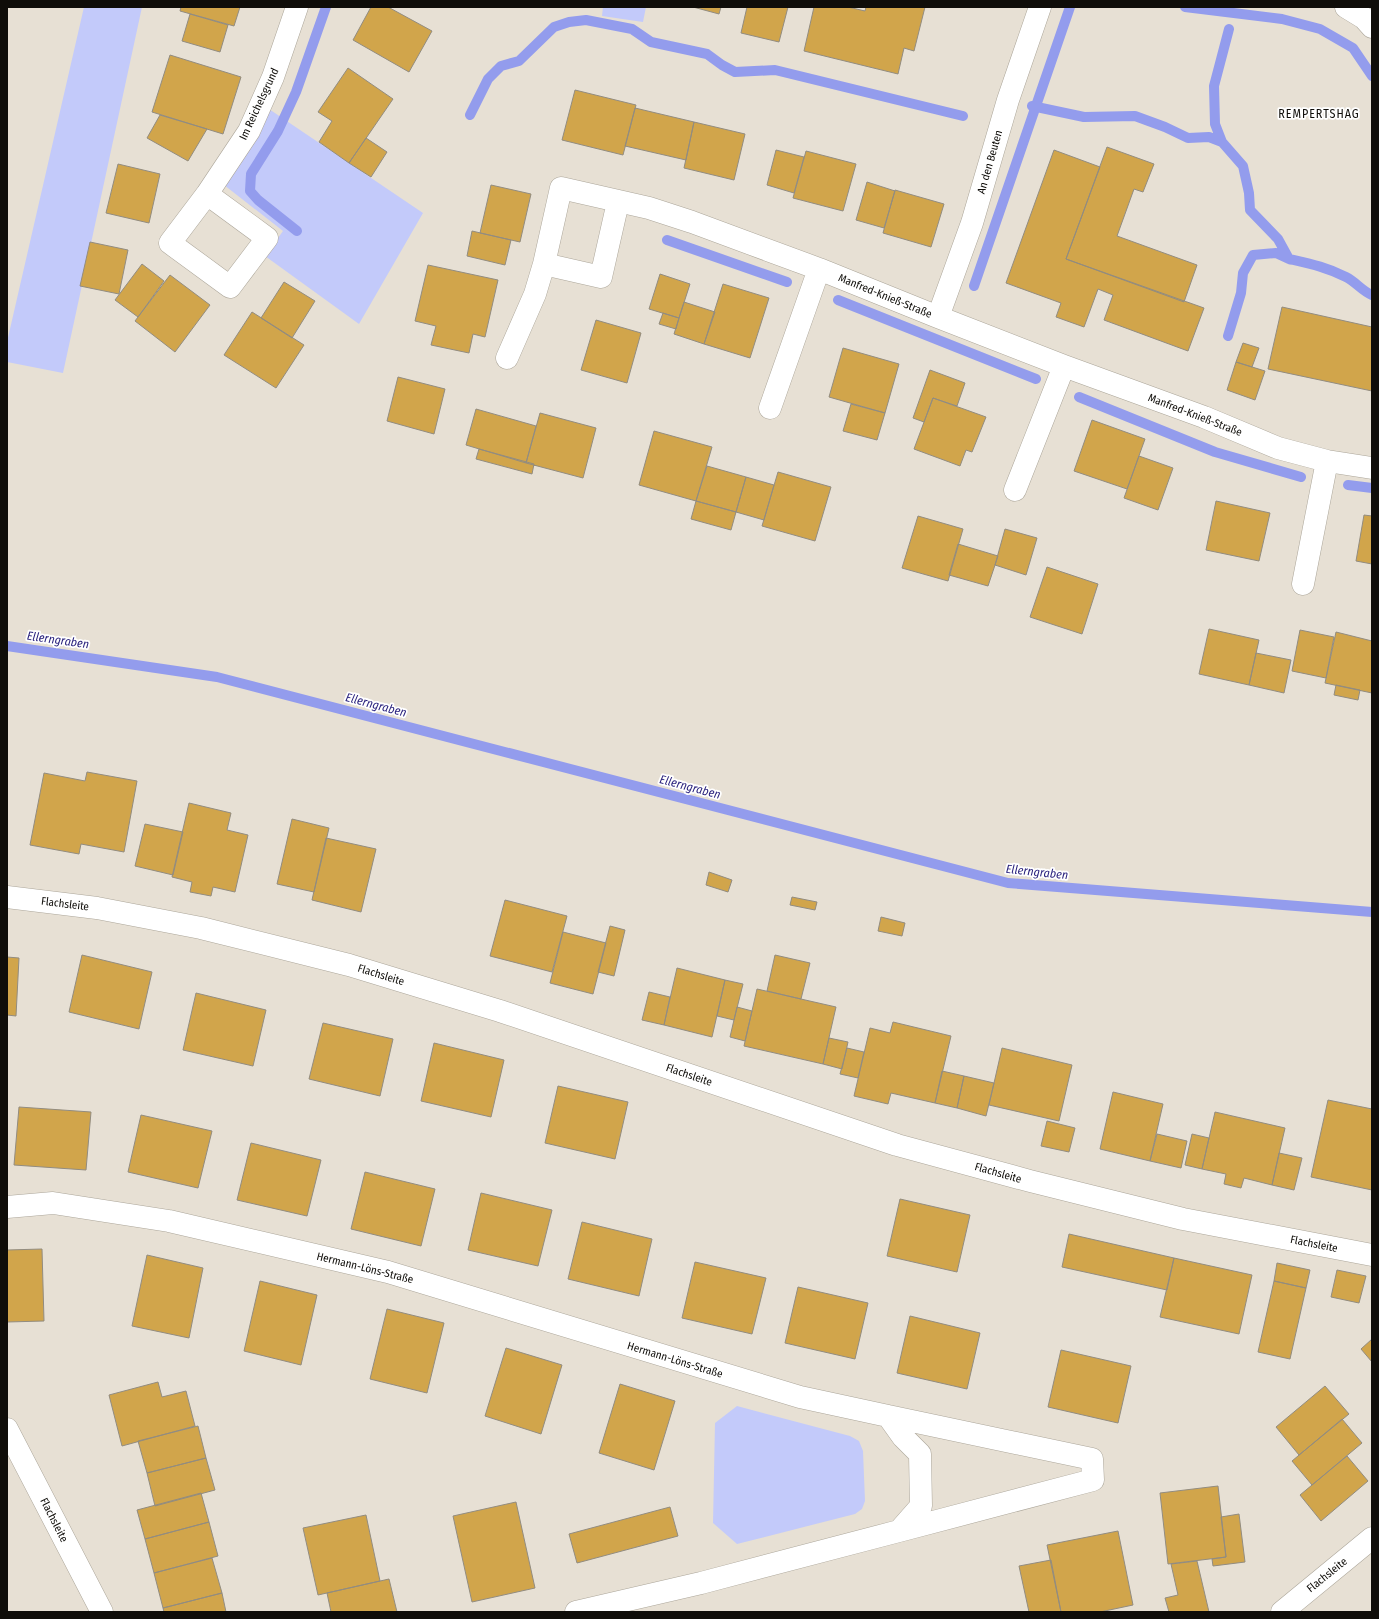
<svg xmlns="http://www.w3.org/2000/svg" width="1379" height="1619" viewBox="0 0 1379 1619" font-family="'Fira Sans Condensed',sans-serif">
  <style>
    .green { fill: #c3cafa }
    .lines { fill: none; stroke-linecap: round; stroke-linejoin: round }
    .stream { stroke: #939ced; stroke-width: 10 }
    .building { fill: #d1a54b; stroke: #928c80 }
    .minor-casing { stroke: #aca69a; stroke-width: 23 }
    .minor { stroke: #fff; stroke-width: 22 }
    .labels { text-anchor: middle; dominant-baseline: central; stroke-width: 3.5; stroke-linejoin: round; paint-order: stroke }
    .street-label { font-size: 11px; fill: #0f0d09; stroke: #fff }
    .neighbourhood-label { font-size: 12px; letter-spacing: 1px; fill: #0f0d09; stroke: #fff }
    .water-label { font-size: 12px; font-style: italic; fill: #29217d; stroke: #fff }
  </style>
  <rect width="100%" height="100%" fill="#e7e0d4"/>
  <path class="green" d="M84 7H142L63 373 7 362V342Z
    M603 7H646L643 22 602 16Z
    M263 105 423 213 359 324 265 256 283 231 219 181Z
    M737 1406 850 1436 859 1441 863 1451 865 1501 862 1509 855 1514 737 1544 713 1523 715 1423Z"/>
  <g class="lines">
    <path class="stream" d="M1185 7 1282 19 1320 29 1353 48 1372 76
      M1032 106 1084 117 1135 116 1165 127 1188 138 1209 137 1222 142 1243 166 1249 193 1250 210 1278 239 1289 259C1311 264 1326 267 1346 277 1356 282 1362 291 1372 295
      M470 115 488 79 501 66 519 61 554 27 569 22 586 20 632 29 651 42 707 54 722 65 735 72 775 70 963 116
      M1222 142 1215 124 1214 86 1229 29
      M297 231 258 200 250 191 251 174 278 131 296 92 326 7
      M667 240 787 282
      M974 286 1070 7
      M838 300 1036 379
      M1228 336 1241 293 1243 273 1253 255 1276 253 1289 259
      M1079 397 1215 452 1301 477
      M1348 485 1372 488
      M7 646 217 677 1008 883 1372 912"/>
  </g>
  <path class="building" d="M181 7H240L234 26 180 11Z
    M371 7H388L432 31 409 72 353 40Z
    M693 7H721L719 14Z
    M747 7H788L779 42 741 33Z
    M814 7H848L865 11 866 7H925L914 51 904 48 898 74 804 51Z
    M190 14 228 25 220 52 182 41Z
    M170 55 241 77 223 134 152 112Z
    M348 68 393 99 349 163 319 142 332 121 318 112Z
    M575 90 636 105 623 155 562 140Z
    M635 108 694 122 686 160 625 146Z
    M160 115 207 129 188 161 147 138Z
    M694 122 745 134 734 180 684 168Z
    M366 138 387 152 371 177 349 163Z
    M1107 147 1154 164 1143 192 1134 189 1117 236 1197 265 1184 302 1066 259Z
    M776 150 804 157 794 193 767 185Z
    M1054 150 1100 167 1066 259 1204 308 1188 351 1104 320 1113 295 1098 289 1084 327 1056 317 1061 303 1006 283Z
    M806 151 856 164 843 211 793 198Z
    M118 164 160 174 149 223 106 213Z
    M867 182 895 191 884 228 856 220Z
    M491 185 531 194 520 242 480 233Z
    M895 190 944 204 931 247 883 233Z
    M472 231 511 240 505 265 467 256Z
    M90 242 128 250 119 294 80 286Z
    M142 264 164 281 138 317 115 300Z
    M428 265 498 280 485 337 473 334 469 353 431 345 436 326 415 321Z
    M660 274 690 284 679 318 649 309Z
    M170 275 210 305 175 352 135 321Z
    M284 282 315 301 292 338 261 318Z
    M723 284 769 298 750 358 704 344Z
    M684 302 715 312 704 344 674 334Z
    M1282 307 1372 327V391L1268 369Z
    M252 312 304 345 276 388 224 355Z
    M663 313 679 318 676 329 659 324Z
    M596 320 641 333 627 383 581 370Z
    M1243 343 1259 348 1252 367 1236 362Z
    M843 348 899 364 885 413 829 397Z
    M1236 362 1265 371 1255 400 1227 390Z
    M930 370 965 383 957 406 933 398 924 422 913 418Z
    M398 377 445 389 434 434 387 421Z
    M933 398 986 417 972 452 966 450 960 466 914 449Z
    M851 404 885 413 877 440 843 431Z
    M476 409 536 426 526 463 466 445Z
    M540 413 596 428 583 478 526 463Z
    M1092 420 1145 439 1127 489 1074 471Z
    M654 431 712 447 696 501 639 485Z
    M479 449 534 464 532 474 476 459Z
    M1139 456 1173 468 1158 510 1124 498Z
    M707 466 746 477 736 512 696 501Z
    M778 472 831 487 815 541 762 526Z
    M746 477 774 485 764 520 736 512Z
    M696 501 736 512 731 530 691 519Z
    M1216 501 1270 513 1259 561 1206 550Z
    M1364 515 1372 516V564L1356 561Z
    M918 516 963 529 948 581 902 568Z
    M1005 529 1037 538 1026 575 995 565Z
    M958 544 998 556 988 586 949 575Z
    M1047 567 1098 584 1082 634 1030 617Z
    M1209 629 1259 640 1249 685 1199 674Z
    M1300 630 1334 637 1326 678 1292 671Z
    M1336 632 1372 641V693L1325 683Z
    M1256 653 1291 660 1284 693 1249 685Z
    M1336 685 1360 690 1358 700 1334 695Z
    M87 772 137 781 124 852 81 844 79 854 30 845 44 773 85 781Z
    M189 803 231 813 227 830 248 835 235 892 213 887 211 896 190 892 192 882 172 877Z
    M292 819 329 828 314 892 277 884Z
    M145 824 183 832 173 875 135 866Z
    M326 838 376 849 361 912 312 900Z
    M709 872 732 880 728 892 706 885Z
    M792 897 817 902 815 910 790 905Z
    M505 900 567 916 552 972 490 956Z
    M881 917 905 923 902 936 878 931Z
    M610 926 625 930 614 976 598 972Z
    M563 932 606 943 593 994 550 983Z
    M82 955 152 972 139 1029 69 1012Z
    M775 955 810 963 801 999 767 991Z
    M7 957 19 958 16 1016 7 1015Z
    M677 968 725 980 712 1037 664 1025Z
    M725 980 743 984 734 1020 717 1016Z
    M757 989 836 1007 823 1064 744 1046Z
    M649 992 670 997 664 1025 642 1020Z
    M196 993 266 1010 253 1066 183 1050Z
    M737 1007 752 1011 745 1041 730 1037Z
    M893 1022 951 1036 935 1103 891 1093 888 1104 854 1096 870 1028 890 1033Z
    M323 1023 393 1039 380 1096 309 1079Z
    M829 1038 848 1042 842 1069 823 1064Z
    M434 1043 504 1060 491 1117 421 1101Z
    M847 1048 864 1052 858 1078 840 1074Z
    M1002 1048 1072 1065 1059 1121 989 1105Z
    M942 1071 964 1076 957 1108 935 1103Z
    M964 1076 994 1083 986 1116 957 1108Z
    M558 1086 628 1102 615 1159 545 1143Z
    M1113 1092 1163 1104 1150 1161 1100 1149Z
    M1328 1100 1372 1109V1190L1311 1177Z
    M19 1107 91 1112 86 1170 14 1165Z
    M1215 1112 1285 1128 1272 1185 1244 1178 1241 1188 1224 1184 1226 1174 1202 1169Z
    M141 1115 212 1131 198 1188 128 1172Z
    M1047 1121 1075 1128 1069 1152 1041 1146Z
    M1157 1134 1187 1141 1181 1168 1150 1161Z
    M1192 1134 1209 1138 1202 1169 1185 1165Z
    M251 1143 321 1160 307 1216 237 1200Z
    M1279 1153 1302 1158 1294 1190 1272 1185Z
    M365 1172 435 1189 421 1246 351 1229Z
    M481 1193 552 1210 538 1266 468 1250Z
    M900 1199 970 1215 957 1272 887 1256Z
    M582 1222 652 1239 639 1296 568 1279Z
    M1069 1234 1174 1258 1167 1290 1062 1267Z
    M42 1249 44 1321 7 1322V1250Z
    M147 1255 203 1268 189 1338 132 1326Z
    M1174 1258 1252 1275 1239 1334 1160 1317Z
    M695 1262 766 1278 752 1334 682 1318Z
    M1277 1263 1310 1270 1306 1288 1274 1281Z
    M1337 1270 1366 1276 1359 1303 1331 1297Z
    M260 1281 317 1295 301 1365 244 1351Z
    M1274 1281 1306 1288 1290 1359 1258 1352Z
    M798 1287 868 1303 855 1359 785 1343Z
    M387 1309 444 1323 427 1393 370 1379Z
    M910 1316 980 1333 967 1389 897 1373Z
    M1372 1339V1362L1361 1349Z
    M506 1348 562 1365 541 1434 485 1416Z
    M1061 1350 1131 1366 1118 1423 1048 1407Z
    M158 1382 162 1397 186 1391 195 1426 122 1446 109 1395Z
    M620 1384 675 1401 654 1470 599 1453Z
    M1325 1386 1349 1414 1299 1455 1276 1427Z
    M1342 1419 1362 1443 1312 1485 1292 1461Z
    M198 1426 206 1458 147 1473 138 1441Z
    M1347 1456 1368 1481 1321 1521 1300 1495Z
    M206 1458 215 1490 155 1506 147 1473Z
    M1218 1486 1226 1557 1168 1564 1160 1493Z
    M201 1493 209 1522 145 1539 137 1510Z
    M516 1502 535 1588 472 1602 453 1516Z
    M670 1507 678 1536 577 1563 569 1534Z
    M1239 1514 1245 1562 1213 1566 1212 1559 1226 1557 1221 1517Z
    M366 1515 380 1581 318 1595 303 1528Z
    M209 1522 218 1556 154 1573 145 1539Z
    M1118 1531 1133 1605 1100 1612H1061L1047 1545Z
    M212 1558 222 1593 163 1608 154 1573Z
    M1051 1560 1061 1612H1029L1019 1566Z
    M1197 1561 1209 1612H1169L1165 1598 1178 1595 1171 1564Z
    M389 1579 397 1612H331L327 1593Z
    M222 1593 226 1612H164L163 1608Z"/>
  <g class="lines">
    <defs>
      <path id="minor" d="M1346 7 1364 18 1372 27
        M207 194 267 238 230 287 170 243Z
        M207 194 249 131 273 77 297 7
        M618 202 601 277 544 264 561 188 649 208 692 222 819 269 938 317 1064 366 1204 417 1278 448 1327 461 1372 468
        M938 317 972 223 1008 100 1040 7
        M507 358 535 294 544 264
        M770 408 819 269
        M1015 490 1064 366
        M1303 584 1327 461
        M7 897 97 908 201 928 349 965 500 1011 897 1145 1030 1181 1183 1219 1372 1255
        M7 1207 53 1203 169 1221 388 1272 800 1397 888 1416 903 1437 920 1454 921 1506 899 1531 701 1583 576 1612
        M888 1416 1092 1459 1093 1480 899 1531
        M7 1429 102 1612
        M1282 1612 1372 1538"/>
    </defs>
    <use href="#minor" class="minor-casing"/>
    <use href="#minor" class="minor"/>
  </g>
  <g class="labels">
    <g class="street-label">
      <text transform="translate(259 104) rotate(-65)">Im Reichelsgrund</text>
      <text transform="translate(990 162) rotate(-74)">An den Beuten</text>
      <text transform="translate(885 296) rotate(22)">Manfred-Knieß-Straße</text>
      <text transform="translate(1195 415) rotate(21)">Manfred-Knieß-Straße</text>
      <text transform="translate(65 904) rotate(7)">Flachsleite</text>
      <text transform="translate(381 975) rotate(17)">Flachsleite</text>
      <text transform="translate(689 1075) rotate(19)">Flachsleite</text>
      <text transform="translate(998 1173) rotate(16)">Flachsleite</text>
      <text transform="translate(1314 1244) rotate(11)">Flachsleite</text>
      <text transform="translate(365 1268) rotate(14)">Hermann-Löns-Straße</text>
      <text transform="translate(675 1360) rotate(17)">Hermann-Löns-Straße</text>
      <text transform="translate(54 1520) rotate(63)">Flachsleite</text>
      <text transform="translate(1327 1575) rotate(-39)">Flachsleite</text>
    </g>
    <g class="neighbourhood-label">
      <text x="1319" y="114">REMPERTSHAG</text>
    </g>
    <g class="water-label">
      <text transform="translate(58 640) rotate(8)">Ellerngraben</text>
      <text transform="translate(376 705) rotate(15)">Ellerngraben</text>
      <text transform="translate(690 787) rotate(15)">Ellerngraben</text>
      <text transform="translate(1037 872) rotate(6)">Ellerngraben</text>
    </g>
  </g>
  <rect width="1379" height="1619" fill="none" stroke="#0f0d09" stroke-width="16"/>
</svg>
